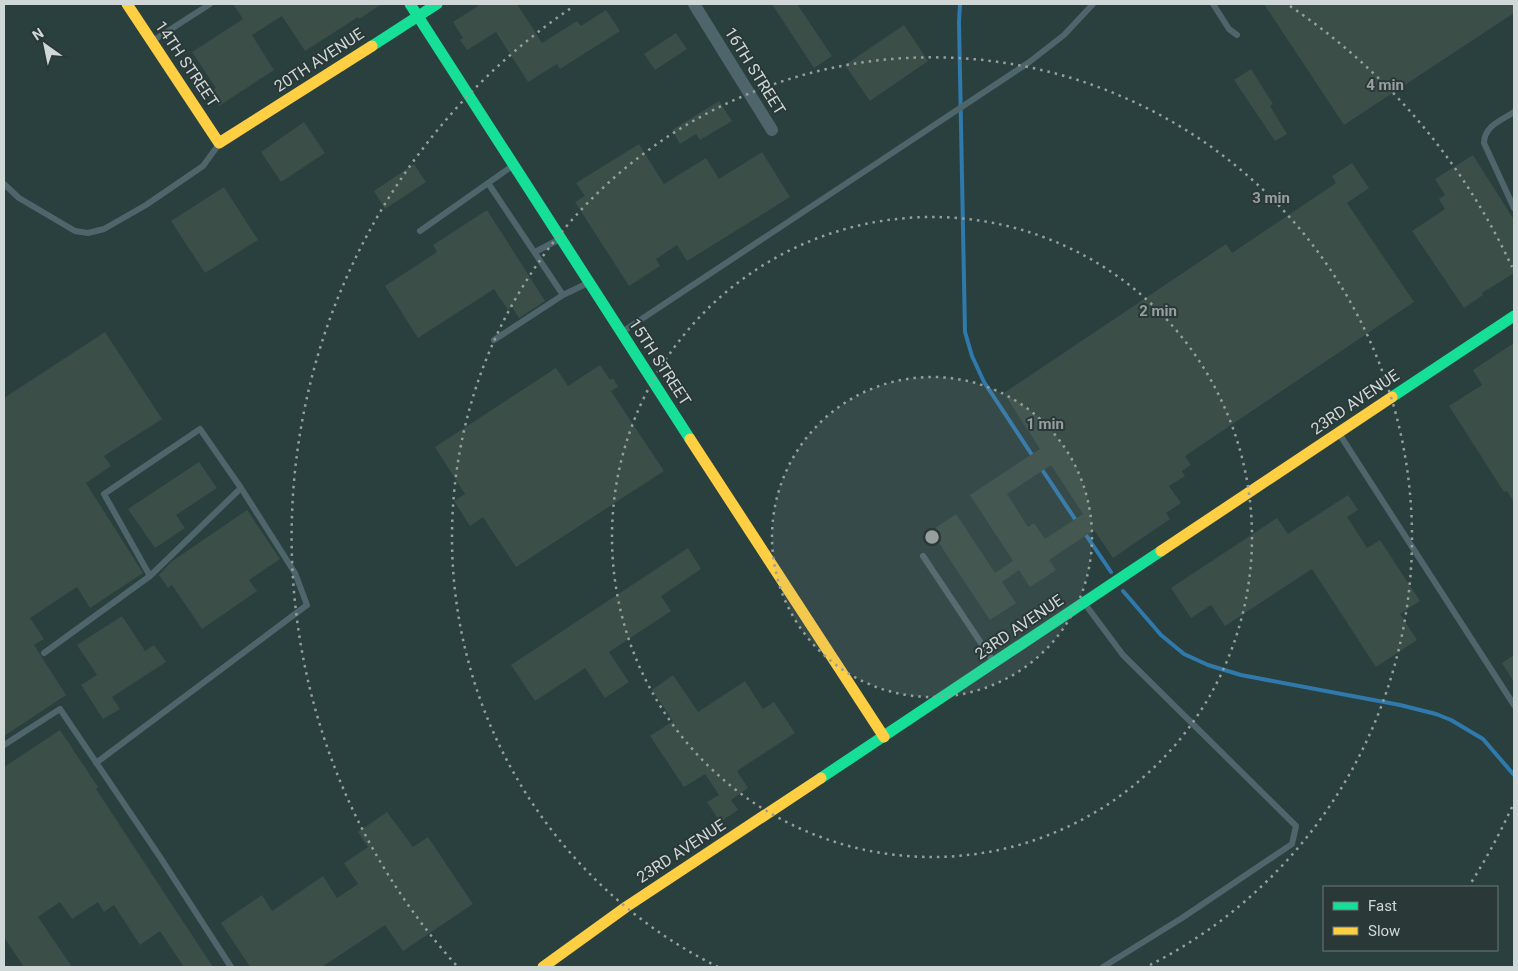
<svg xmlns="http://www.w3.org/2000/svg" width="1518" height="971" viewBox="0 0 1518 971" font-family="Roboto,sans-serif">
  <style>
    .built { fill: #2a403e; fill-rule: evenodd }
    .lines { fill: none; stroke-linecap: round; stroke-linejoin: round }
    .stream { stroke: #2f79ac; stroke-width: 4 }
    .building { fill: #3b4e47; fill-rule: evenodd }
    .lane { stroke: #4e666b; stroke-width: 6 }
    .street { stroke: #4e666b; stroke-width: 12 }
    .fast { stroke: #16e098; stroke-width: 11 }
    .slow { stroke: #ffcf43; stroke-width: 11 }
    .ring { fill: none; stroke: #979f9e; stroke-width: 2.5; stroke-dasharray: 2.5 5 }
    .labels { text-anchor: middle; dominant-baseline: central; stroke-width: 4; stroke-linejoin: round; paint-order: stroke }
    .street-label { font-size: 16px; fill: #cfd8d7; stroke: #2a3938 }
    .centre { fill: #979f9e; stroke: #2a3938; stroke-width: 2.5 }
    .ring-label { font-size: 15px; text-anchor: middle; font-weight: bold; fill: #979f9e; stroke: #2a3938; stroke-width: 4; stroke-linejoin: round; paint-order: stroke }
  </style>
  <rect width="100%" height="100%" fill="#2e3635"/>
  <path class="built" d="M4 4H1514V967H4ZM1324 887H1497V950H1324Z"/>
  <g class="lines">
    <path class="stream" d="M960 4 959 22 965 332 972 356 984 382 1034 458
      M1041 468 1077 522
      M1084 532 1111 572
      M1123 591 1161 635 1184 654 1208 665 1241 675 1400 705 1436 714 1451 720 1483 739 1514 775"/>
  </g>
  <path class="building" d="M233 4H382L359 19 358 17 305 51 282 16 252 35 274 70 219 106 210 92 216 88 192 52 243 19Z
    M481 4H517L542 43 577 21 581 26 606 10 620 31 560 69 557 64 528 82 496 32 467 50 460 40 463 38 453 22Z
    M772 4H797L832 56 814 68Z
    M1264 4H1514V13L1344 125Z
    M904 25 928 61 870 101 845 65Z
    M676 33 687 49 655 70 644 54Z
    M1251 69 1273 104 1270 106 1287 134 1275 141 1234 80Z
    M719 101 732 121 700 140 696 134 680 144 672 130Z
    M304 122 325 153 281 182 261 152Z
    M639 144 664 184 706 158 719 179 762 152 790 197 687 261 677 245 656 259 660 266 629 286 575 202 585 196 576 183Z
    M1473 155 1514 220V273L1482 293 1483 295 1464 308 1412 231 1445 209 1439 199 1445 195 1435 179Z
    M1352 163 1369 188 1347 203 1414 302 1185 456 1191 465 1182 471 1185 476 1169 486 1181 503 1166 513 1170 519 1113 558 1094 530 1049 560 1056 570 1030 587 1019 570 1002 582 1016 603 990 620 931 531 956 514 995 573 1013 561 970 495 1040 449 1004 393 1226 244 1232 253 1336 183 1332 176ZM1051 465 1083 514 1045 539 1034 523 1028 527 1007 494Z
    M414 164 426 182 385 209 374 191Z
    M224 187 258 240 205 273 171 221Z
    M487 210 545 301 519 318 512 307 508 310 494 289 418 338 385 286 437 252 433 245Z
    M105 332 162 419 104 456 111 466 86 483 143 573 90 608 77 587 30 618 44 639 34 645 66 695 4 736V398Z
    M1514 343V502L1507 491 1504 492 1449 406 1482 385 1473 370Z
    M600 365 610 380 613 378 618 387 611 391 664 471 516 567 483 517 470 526 454 501 465 494 435 447 556 368 568 386Z
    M199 462 217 488 176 515 185 528 155 548 128 509Z
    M1348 495 1358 510 1347 517 1367 548 1380 540 1420 601 1400 614 1417 640 1376 667 1312 569 1225 626 1211 605 1191 618 1171 588 1277 518 1288 534Z
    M247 510 280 559 249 580 257 591 202 629 172 585 168 588 159 575 171 562Z
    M688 548 701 569 661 596 671 611 609 652 629 682 605 698 585 668 535 701 511 665Z
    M122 616 145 651 154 645 166 662 112 697 120 709 103 719 81 685 97 675 77 645Z
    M1514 655V682L1502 663Z
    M673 675 698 712 745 681 763 709 774 702 795 733 737 771 748 788 731 800 738 810 720 822 707 802 719 795 705 774 684 787 650 736 673 721 652 690Z
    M60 730 98 787 96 789 213 967H184L160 931 140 945 114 905 104 912 98 902 72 919 60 902 38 917 72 967H24L4 937V767Z
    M387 812 413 847 428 837 473 904 403 951 385 925 322 967H250L221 923 262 895 272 911 323 876 337 898 358 884 344 863 368 847 358 832Z"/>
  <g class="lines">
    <path class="lane" d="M1213 4 1229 29 1237 35
      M154 40 210 4
      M1514 112C1502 120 1484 126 1484 143L1514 208
      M488 183 563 295
      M4 184 19 198 75 231 88 233 104 229 146 205 203 166 219 144
      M420 231 511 167
      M535 252 558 240
      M622 332 1028 63 1064 35 1093 4
      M494 340 563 295 588 283
      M1340 435 1514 705
      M923 556 993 661
      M150 576 241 488
      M1085 604 1123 655 1296 826 1292 844 1182 918 1103 967
      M44 653 150 576 104 494 200 429 241 488 295 573 307 605 96 763
      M4 745 60 709 160 857 231 967"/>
    <path class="street" d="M694 4 772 130"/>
    <path class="fast" d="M410 4 690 439
      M372 46 437 4
      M1392 397 1514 316
      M821 778 1161 551"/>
    <path class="slow" d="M127 4 219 143 372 46
      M690 439 884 737
      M1161 551 1392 397
      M543 967 626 907 821 778"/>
  </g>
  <circle cx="932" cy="537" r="160" fill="#979f9e" fill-opacity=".12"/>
  <g class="ring">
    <circle cx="932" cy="537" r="160"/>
    <circle cx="932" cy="537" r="320"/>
    <path d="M718 967A480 480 0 1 1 1146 967"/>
    <path d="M1512 807A640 640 0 0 1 1469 886M456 965A640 640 0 0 1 574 6M1290 6A640 640 0 0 1 1512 267"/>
  </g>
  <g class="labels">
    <g class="street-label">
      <text transform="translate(319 60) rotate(-33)">20TH AVENUE</text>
      <text transform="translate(187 64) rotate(56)">14TH STREET</text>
      <text transform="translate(755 71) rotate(58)">16TH STREET</text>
      <text transform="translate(660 362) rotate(57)">15TH STREET</text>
      <text transform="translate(1355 402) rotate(-34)">23RD AVENUE</text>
      <text transform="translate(1019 627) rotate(-34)">23RD AVENUE</text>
      <text transform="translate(681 851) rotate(-33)">23RD AVENUE</text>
    </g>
  </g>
  <circle cx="932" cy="537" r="8" class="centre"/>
  <g class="ring-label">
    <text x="1385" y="90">4 min</text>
    <text x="1271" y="203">3 min</text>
    <text x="1158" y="316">2 min</text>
    <text x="1045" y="429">1 min</text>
  </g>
  <rect width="1518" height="971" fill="none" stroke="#cfd8d7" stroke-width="10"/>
  <rect x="1323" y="886" width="175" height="65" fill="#2a3938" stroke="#6c7978"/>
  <rect x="1333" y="902" width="25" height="8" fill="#16e098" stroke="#6c7978"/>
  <text x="1368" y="911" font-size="15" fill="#cfd8d7">Fast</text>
  <rect x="1333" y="927" width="25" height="8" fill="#ffcf43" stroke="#6c7978"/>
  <text x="1368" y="936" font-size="15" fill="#cfd8d7">Slow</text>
  <g transform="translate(45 45) rotate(327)" stroke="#2a3938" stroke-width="4" paint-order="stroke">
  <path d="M0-4L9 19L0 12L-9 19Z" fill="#cfd8d7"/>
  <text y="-8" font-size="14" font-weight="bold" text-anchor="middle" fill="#cfd8d7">N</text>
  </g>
</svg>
